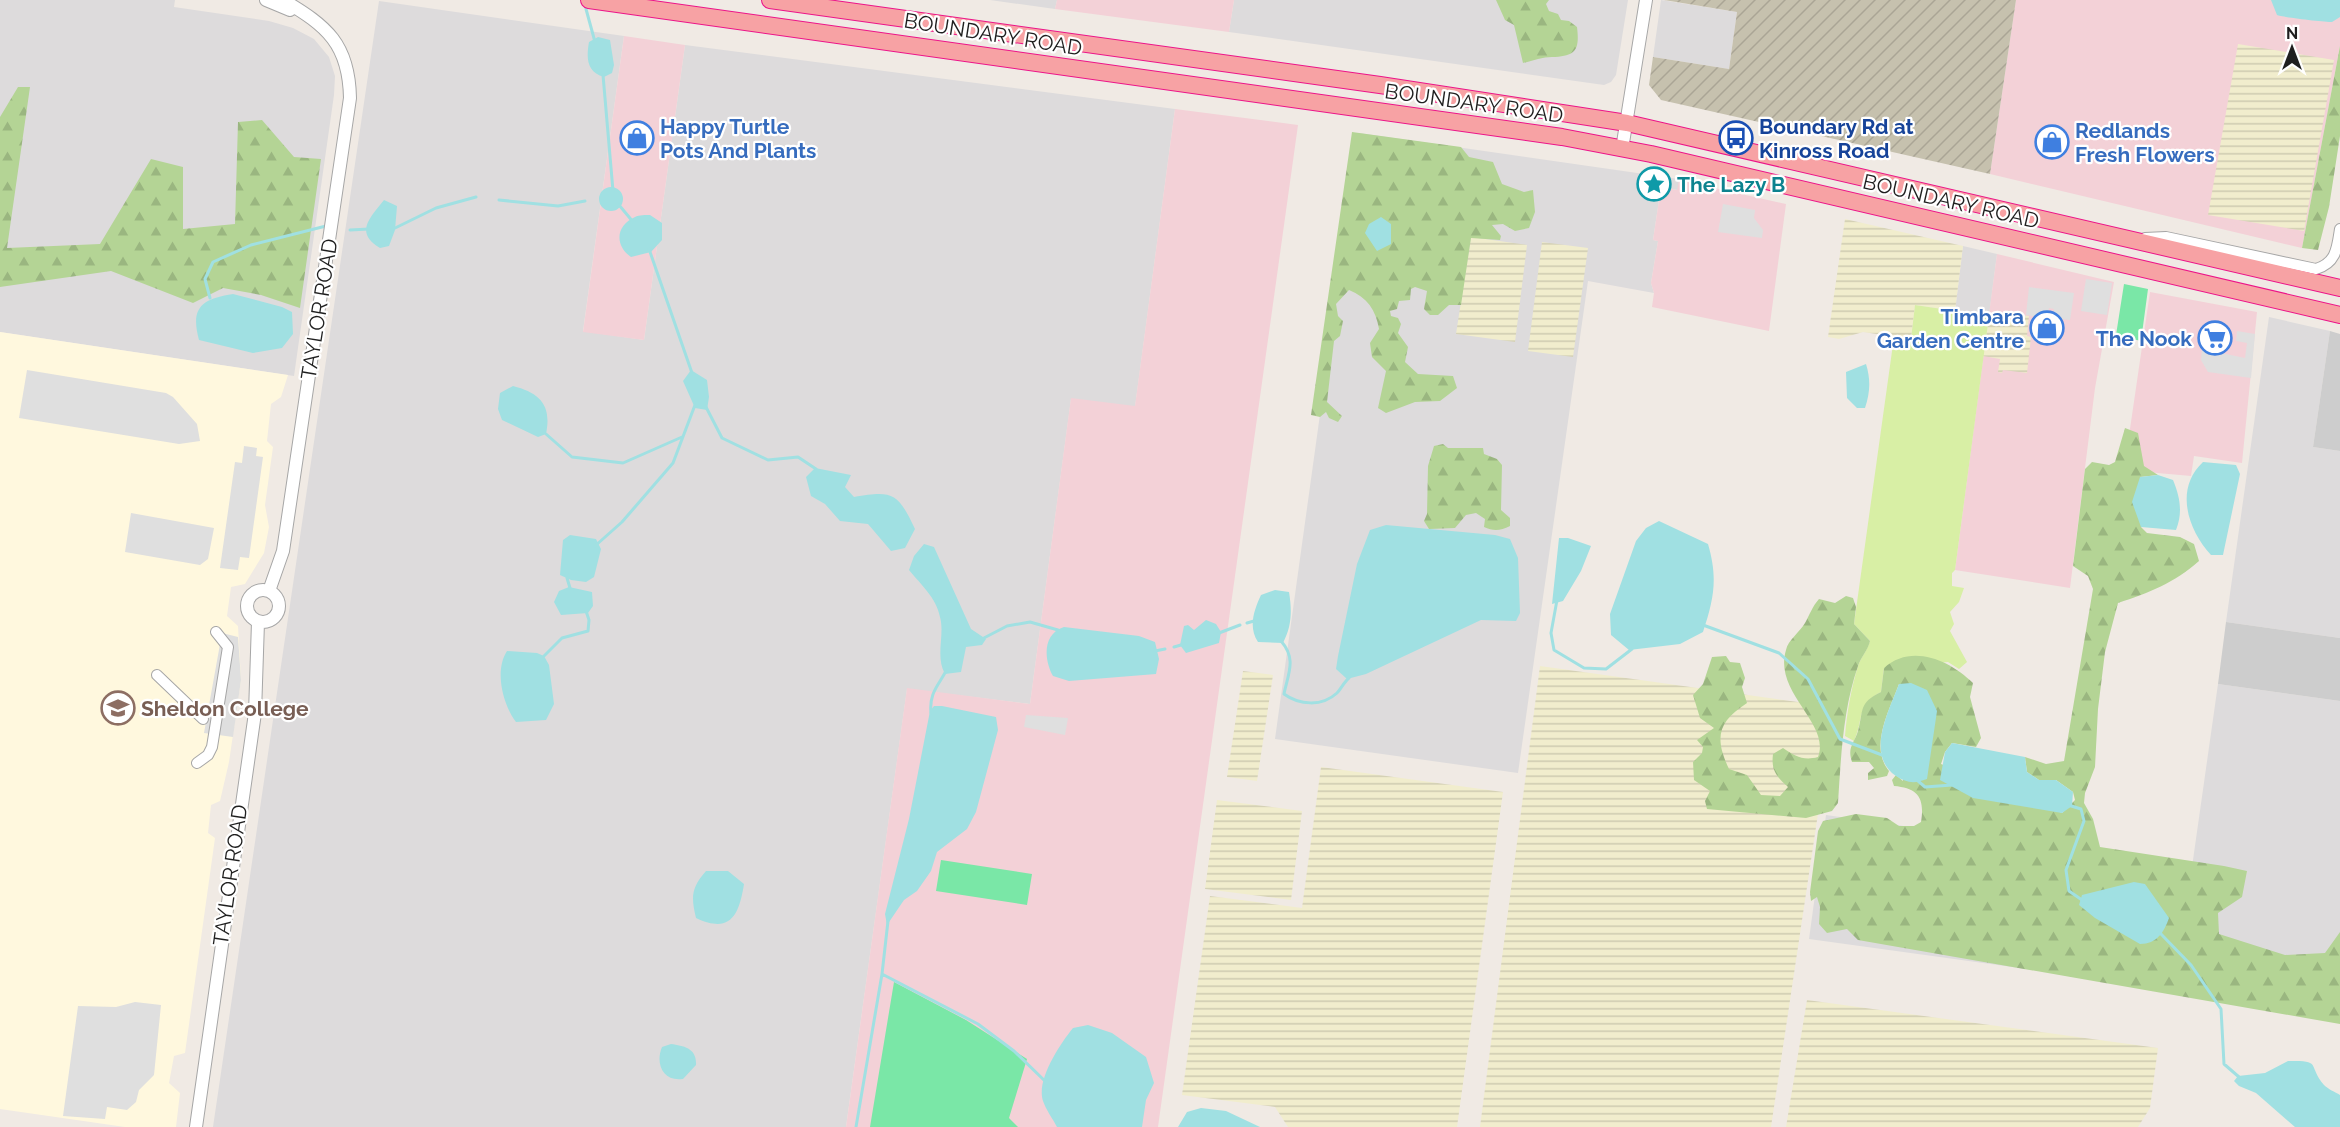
<svg xmlns="http://www.w3.org/2000/svg" width="2340" height="1127" viewBox="0 0 2340 1127" font-family="Raleway,sans-serif">
  <style>
    .residential { fill: #dddbdc }
    .commercial { fill: #f3d1d7 }
    .education { fill: #fff8de }
    .religious { fill: #cdcdcd }
    .construction { fill: url(#construction-furrows) }
    .farmland { fill: url(#farmland-rules) }
    .grass { fill: #d8efa5 }
    .forest { fill: url(#forest-firs) }
    .pitch { fill: #7ae7a7 }
    .parking { fill: #dfdfdf }
    .water { fill: #a0e0e2 }
    .lines { fill: none; stroke-linecap: round; stroke-linejoin: round }
    .stream { stroke: #a0e0e2; stroke-width: 3 }
    .minor-casing { stroke: #a6a6a6; stroke-width: 12 }
    .tertiary-casing { stroke: #a6a6a6; stroke-width: 14 }
    .trunk-casing { stroke: #ec1489; stroke-width: 18 }
    .minor { stroke: #fff; stroke-width: 10 }
    .tertiary { stroke: #fff; stroke-width: 12 }
    .trunk { stroke: #f7a2a4; stroke-width: 16 }
    .labels { text-anchor: middle; dominant-baseline: central; stroke-width: 4.5; stroke-linejoin: round; paint-order: stroke }
    .street-label { font-size: 21px; fill: #1f1f1f; stroke: #fff }
    .shop-label { font-size: 21px; font-weight: bold; fill: #366cbe; stroke: #fff; text-anchor: start }
    .transit-label { font-size: 21px; font-weight: bold; fill: #164399; stroke: #fff; text-anchor: start }
    .culture-label { font-size: 21px; font-weight: bold; fill: #0d838f; stroke: #fff; text-anchor: start }
    .education-label { font-size: 21px; font-weight: bold; fill: #785e54; stroke: #fff; text-anchor: start }
  </style>
  <defs>
    <pattern id="construction-furrows" width="10" height="10" patternUnits="userSpaceOnUse" patternTransform="scale(1.5)"><rect width="10" height="10" fill="#c6c1ae"/><path d="M-1 1l2-2M0 10L10 0M9 11l2-2" fill="none" stroke="#aaa595"/></pattern>
    <pattern id="farmland-rules" width="6" height="5" patternUnits="userSpaceOnUse" patternTransform="scale(1.5)"><rect width="6" height="5" fill="#f1edcd"/><path d="M0 2.5h6" fill="none" stroke="#cecbb0"/></pattern>
    <pattern id="forest-firs" width="22" height="20" patternUnits="userSpaceOnUse" patternTransform="scale(1.5)"><rect width="22" height="20" fill="#b4d495"/><path d="M5 1l3.5 6h-7zM16 11l3.5 6h-7z" fill="#9ab680"/></pattern>
  </defs>
  <rect width="100%" height="100%" fill="#f0eae4"/>
  <path class="residential" d="M0 0H175L174 7 269 21 293 28 314 39 329 57 335 76 334 95 294 376 0 332Z
    M990 0H1057L1055 9Z
    M1234 0H1628L1616 75 1611 82 1604 85 1229 32Z
    M1661 0 1737 12 1729 69 1653 57Z
    M379 1 624 36 583 331 644 340 685 45 1175 109 1135 407 1071 399 1030 704 907 689 846 1127H213Z
    M1359 133 1679 179 1678 190 1661 187 1653 240 1658 241 1651 283 1654 293 1588 281 1518 773 1275 739Z
    M1963 246 1997 254 1989 316 1955 311Z
    M2269 317 2330 331 2313 447 2340 451V638L2226 622Z
    M2218 684 2340 701V1012L1809 939 1826 815 2192 867Z"/>
  <path class="commercial" d="M1057 0H1234L1229 32 1055 9Z
    M2016 0H2340V46L2302 248 1990 174Z
    M624 36 685 45 644 340 583 332Z
    M1175 109 1298 125 1158 1127H846L907 688 1030 704 1071 398 1135 406Z
    M1679 180 1786 204 1769 331 1652 307 1654 293 1651 283 1658 241 1653 240 1661 187 1677 190Z
    M1997 254 2114 282 2095 388 2070 588 1955 570Z
    M2150 292 2257 312 2242 463 2194 456 2191 476 2124 470Z"/>
  <path class="education" d="M0 332 288 375 281 397 271 404 267 441 273 447 265 505 269 527 264 553 245 584 231 587 227 616 238 626 241 680 229 762 220 801 211 805 208 833 215 838 185 1053 174 1056 169 1083 180 1093 176 1127H125L0 1109Z"/>
  <path class="religious" d="M2330 331 2340 334V451L2313 447Z
    M2226 622 2340 638V701L2218 684Z"/>
  <path class="construction" d="M1664 0H2016L1990 174 1661 100 1649 85 1653 57 1729 69 1737 12Z"/>
  <path class="farmland" d="M2238 44 2334 60 2304 231 2208 215Z
    M1845 219 1963 246 1955 311 1915 305 1911 339 1863 332 1839 339 1828 337Z
    M1471 237 1527 245 1515 342 1456 334Z
    M1542 242 1588 248 1573 357 1528 351Z
    M2019 315 2029 316 2027 336 2031 337 2027 373 2003 370 2002 373 1998 372 2000 359 1983 356 1989 316 2018 320Z
    M1540 666 1834 707 1771 1127H1480Z
    M1243 671 1273 675 1257 781 1227 777Z
    M1321 767 1503 792 1457 1127H1288L1275 1107 1182 1095 1210 896 1302 908Z
    M1217 800 1302 811 1291 900 1205 889Z
    M1807 1000 2158 1048 2150 1108 2138 1127H1786Z"/>
  <path class="grass" d="M1915 305 1989 316 1955 570 1952 573V586L1964 588 1959 602 1950 612 1954 624 1950 631 1967 662 1959 669 1948 662 1884 668 1881 692C1856 704 1864 720 1854 741L1845 736C1847 712 1851 689 1858 666 1861 657 1867 651 1870 641L1854 624 1894 337 1911 339Z"/>
  <path class="forest" d="M1496 0H1549L1546 4 1549 11 1558 14 1561 20 1569 21 1577 27C1580 51 1575 56 1552 57 1543 57 1532 61 1523 63L1514 25 1505 20Z
    M2340 46V136L2329 207 2318 250 2302 248Z
    M18 87H30L7 248 100 244 151 159 183 167V229L235 224 238 122 262 120 294 157 321 159 300 308 261 295 223 288 193 303 111 271 0 287V117Z
    M1352 132 1461 147 1469 157 1493 162 1502 184 1524 192 1533 190 1535 212 1529 228 1515 231 1503 224 1492 225 1501 236 1500 240 1471 238 1461 305H1449L1438 315H1430L1424 309 1427 291 1415 287 1411 289 1410 300 1399 301 1397 309 1390 311 1391 316 1398 318 1401 324 1398 333 1408 347 1405 362 1418 374 1453 376 1457 388 1440 401 1415 402 1386 413 1378 408 1386 371 1372 357 1370 343 1379 329C1376 310 1367 297 1349 290L1336 304 1338 316 1343 321 1340 336 1334 341 1327 402 1342 416 1338 422 1329 418 1326 412 1320 417 1311 415Z
    M2125 428 2138 433 2144 466 2158 475 2140 477 2141 527 2147 533 2180 537 2194 544 2199 561C2174 583 2149 593 2118 603L2105 652 2098 709 2095 767 2085 793 2084 803 2093 819 2100 847 2224 866 2247 871 2242 897 2218 913 2219 934 2285 955 2325 953 2340 932V1024L1858 940 1847 929 1827 933 1819 924 1820 907 1817 897 1811 901 1810 892 1818 831 1823 821 1856 814 1887 818 1899 826H1914L1921 822C1925 798 1918 788 1894 786L1892 780 1896 775 1903 781 1899 684C1889 711 1869 747 1889 771L1887 776 1868 780V773L1874 768 1869 762H1852C1847 747 1854 744 1858 731 1864 710 1858 703 1881 692L1884 668C1911 643 1950 660 1973 683L1970 697 1981 738 1976 747 1952 743 1945 752 1941 764 2062 813 2075 800 2073 792 2056 780H2039L2027 772 2025 757 2046 764 2064 761 2093 589 2088 576 2073 566 2085 469 2092 462 2109 465 2115 462Z
    M1443 444 1448 448H1483L1484 454 1497 459 1502 465 1501 510 1510 518V526C1500 531 1493 531 1484 527L1485 519 1476 513 1466 515 1455 528 1429 529 1424 521 1427 514 1428 466 1434 446Z
    M1846 596 1853 598 1856 607 1854 624 1870 641C1868 650 1861 657 1858 666 1843 709 1841 757 1838 803L1832 811 1806 818 1707 809 1705 801 1710 791 1694 780 1693 762 1702 753 1703 747 1697 740 1714 728 1700 718 1693 695 1703 684 1712 657 1726 656 1730 662 1740 663 1745 678 1742 687 1747 703C1718 722 1714 737 1729 769L1747 775 1761 795 1780 796 1788 787C1776 776 1771 770 1773 754L1783 748C1795 756 1803 761 1818 757 1831 723 1773 693 1786 650 1788 640 1800 632 1805 623 1810 614 1812 607 1819 599L1835 603Z"/>
  <path class="pitch" d="M2124 284 2148 289 2141 341 2116 335Z
    M941 860 1032 874 1027 905 936 891Z
    M894 982 966 1020 1027 1059 1009 1118 1018 1127H870Z"/>
  <path class="parking" d="M1723 204 1755 210 1754 218 1763 230 1762 238 1718 232Z
    M2086 279 2112 283 2107 315 2081 311Z
    M2029 287 2074 293 2070 320 2052 318 2054 309 2049 308 2047 318 2026 315Z
    M2237 331 2255 334 2251 378 2208 372 2201 360 2202 349 2245 358 2247 343 2236 341Z
    M27 370 166 393 173 397 197 424 200 441 179 444 19 418Z
    M244 446 257 448 256 456 263 457 249 558 240 557 238 570 220 568 235 462 242 463Z
    M131 513 214 528 208 559 200 565 125 552Z
    M222 633 238 637 241 680 233 737 204 733Z
    M1026 715 1068 718 1065 735 1024 727Z
    M135 1002 161 1005 154 1075 139 1090 136 1102 127 1110 107 1107 105 1119 63 1116 78 1006 116 1007Z"/>
  <path class="water" d="M2271 0H2340V17L2332 22C2324 22 2281 17 2277 15Z
    M598 37 610 40 614 65 612 73 604 77C587 72 586 59 589 42Z
    M599 199a12 12 0 1 1 24 0a12 12 0 1 1-24 0Z
    M384 200 397 206 395 230 389 246 380 248C354 232 370 218 384 200Z
    M650 215 662 223V240L651 252 631 257C615 246 615 226 635 217 639 215 646 215 650 215Z
    M1381 217 1391 224V244L1377 251 1365 233 1369 224Z
    M233 294 282 307 292 312 293 334 282 348 253 353 199 340C190 307 202 299 233 294Z
    M1866 364C1871 380 1870 393 1865 408H1857L1847 398 1846 372Z
    M691 370 707 380 709 397 707 410 695 408 683 381Z
    M513 386C540 393 552 405 546 434L538 437 502 420 498 409 500 393Z
    M2203 462 2236 465 2240 474 2223 555H2211C2188 530 2174 489 2203 462Z
    M815 468 851 475 845 487 854 497C893 490 898 493 915 529L905 548 891 551 868 524 840 521 825 504 811 496 806 477Z
    M2158 475 2173 480C2180 497 2183 512 2176 530L2141 527 2132 502 2140 477Z
    M1659 521 1708 544C1718 578 1714 599 1703 632L1680 644 1629 650 1611 635 1610 614 1636 541 1646 528Z
    M1386 525 1495 535 1510 539 1518 558 1520 613 1516 621 1481 620 1366 674 1347 679 1336 669 1338 656 1357 564 1370 530Z
    M570 535 596 539 601 549 594 577 586 582 571 580 560 575 563 540Z
    M1559 538H1568L1591 546 1581 571 1563 601 1552 604Z
    M924 544 934 547 971 629 986 639 982 645 966 647 961 672 945 674C935 656 945 635 940 617 936 597 921 585 909 570L914 556Z
    M569 587 592 592 593 606 588 613 561 615 554 602 559 591Z
    M1275 590 1289 592C1292 610 1292 626 1283 643L1258 642C1248 627 1254 610 1261 595Z
    M1206 620 1216 624 1221 632 1219 643 1186 653 1180 645 1184 626 1188 625 1194 630Z
    M1064 627 1139 636 1155 642 1159 659 1156 674 1069 681 1053 676C1044 660 1042 634 1064 627Z
    M507 651 537 653 544 656 549 665 554 704 546 720 516 722C503 705 494 671 507 651Z
    M1911 683 1927 690 1937 711 1927 779C1914 784 1907 783 1896 776 1865 755 1889 711 1899 684Z
    M934 706H942L996 717 998 730 976 812 967 829 937 852 931 871 917 891 904 900 887 925 885 914 909 819 930 711Z
    M1952 743 2025 757 2027 772 2039 780H2056L2073 792 2072 806 2062 813 1973 798 1940 780 1945 752Z
    M706 871H728L744 884C739 916 730 934 696 918 691 897 691 888 706 871Z
    M2134 882 2145 884 2169 918C2164 932 2157 944 2140 944L2095 918 2079 905 2082 895Z
    M1088 1025 1112 1033 1146 1057 1154 1083 1146 1100 1142 1127H1057C1053 1119 1046 1110 1043 1101 1036 1080 1060 1044 1073 1028Z
    M671 1044C684 1046 697 1048 696 1065L683 1079C663 1082 655 1064 662 1047Z
    M2288 1061C2323 1060 2307 1065 2324 1085 2328 1089 2335 1092 2340 1095V1127H2295L2256 1093 2239 1086 2234 1081 2238 1076 2265 1073Z
    M1201 1108 1226 1111 1260 1127H1178L1187 1112Z"/>
  <g class="lines">
    <path class="stream" d="M586 9 595 42
      M603 75 613 191
      M499 200 558 206 585 201
      M619 205 634 223
      M350 230 369 229
      M391 230 436 208 476 197
      M649 249 692 373
      M210 298 205 279 213 262 251 245 326 226
      M706 407 722 438 768 460 798 457 816 469
      M546 434 572 457 623 463 682 437
      M595 546 622 522 673 463 695 405
      M569 575 567 578 570 588
      M1557 600 1551 633 1554 650 1584 668 1606 669 1632 649
      M1247 623 1254 621 1257 623
      M1703 625 1779 653 1808 679 1840 739 1882 755
      M1219 633 1240 625
      M982 639 1007 626 1030 622 1058 630
      M1281 641C1297 659 1288 674 1284 694 1299 705 1322 707 1337 693 1341 689 1344 682 1349 678
      M1174 647 1181 645
      M1155 651 1165 649
      M544 656 562 638 588 631 589 620 586 611
      M931 713C929 693 938 686 946 671
      M1917 780 1925 787 1952 785
      M2068 805 2081 809 2084 821 2066 870 2069 891 2082 900
      M2160 933 2191 965 2221 1009 2224 1064 2239 1077
      M882 974 978 1024 1014 1051 1047 1083
      M856 1127 882 974 888 921"/>
    <defs>
      <path id="minor" d="M2145 238 2166 237 2316 269C2336 263 2337 249 2340 229
        M157 675 203 719
        M197 763 208 755 212 747 228 647 216 632"/>
      <path id="tertiary" d="M266 0 290 10
        M1622 149 1646 0
        M247 606a16 16 0 1 1 32 0a16 16 0 1 1-32 0Z
        M269 591 283 551 350 98C349 44 327 26 283 0
        M196 1127 255 713 258 622"/>
      <path id="trunk" d="M589 0 1562 137 1651 154 2340 315
        M770 0 1380 85 1627 123 2340 288"/>
    </defs>
    <use href="#minor" class="minor-casing"/>
    <use href="#tertiary" class="tertiary-casing"/>
    <use href="#trunk" class="trunk-casing"/>
    <use href="#minor" class="minor"/>
    <use href="#tertiary" class="tertiary"/>
    <use href="#trunk" class="trunk"/>
  </g>
  <defs>
    <symbol id="shop-ring" viewBox="-11 -11 22 22"><circle r="9.5" fill="#fff" stroke="#3f7fe0" stroke-width="1.5"/><path d="M-5-2.5h2.3a2.7 3.5 0 0 1 5.4 0H5L5.5 6h-11ZM-1.5-2.5h3a1.5 2.3 0 0 0-3 0Z" fill="#3f7fe0"/></symbol>
    <symbol id="bus-ring" viewBox="-11 -11 22 22"><circle r="9.5" fill="#fff" stroke="#1a4fb4" stroke-width="1.5"/><path d="M-5-6H5V4H4V6H2V4H-2V6H-4V4H-5ZM-3.5-4V0h7V-4ZM-3.5 1.2v1.5H-2V1.2ZM2 1.2v1.5H3.5V1.2Z" fill="#1a4fb4"/></symbol>
    <symbol id="sight-ring" viewBox="-11 -11 22 22"><circle r="9.5" fill="#fff" stroke="#0f9aa8" stroke-width="1.5"/><path d="M0-6L1.8-2.2L6-1.7L2.9 1.2L3.7 5.4L0 3.3L-3.7 5.4L-2.9 1.2L-6-1.7L-1.8-2.2Z" fill="#0f9aa8"/></symbol>
    <symbol id="supermarket-ring" viewBox="-11 -11 22 22"><circle r="9.5" fill="#fff" stroke="#3f7fe0" stroke-width="1.5"/><path d="M-6-5.5h2.5l.6 2H6L4.5 2H-2.5L-4.4-4H-6ZM-1.5 3.2a1.3 1.3 0 1 0 .1 0ZM3 3.2a1.3 1.3 0 1 0 .1 0Z" fill="#3f7fe0"/></symbol>
    <symbol id="school-ring" viewBox="-11 -11 22 22"><circle r="9.5" fill="#fff" stroke="#8d6e63" stroke-width="1.5"/><path d="M0-5L7-2L0 1L-7-2ZM-4 1L0 2.5L4 1V4Q0 6-4 4Z" fill="#8d6e63"/></symbol>
  </defs>
  <g fill-rule="evenodd">
    <use href="#shop-ring" x="618" y="119" width="38" height="38"/>
    <use href="#bus-ring" x="1717" y="119" width="38" height="38"/>
    <use href="#shop-ring" x="2033" y="123" width="38" height="38"/>
    <use href="#sight-ring" x="1635" y="165" width="38" height="38"/>
    <use href="#shop-ring" x="2028" y="309" width="38" height="38"/>
    <use href="#supermarket-ring" x="2196" y="319" width="38" height="38"/>
    <use href="#school-ring" x="99" y="689" width="38" height="38"/>
  </g>
  <g class="labels">
    <g class="street-label">
      <text transform="translate(993 34) rotate(9)">BOUNDARY ROAD</text>
      <text transform="translate(1474 103) rotate(8)">BOUNDARY ROAD</text>
      <text transform="translate(1951 201) rotate(13)">BOUNDARY ROAD</text>
      <text transform="translate(319 309) rotate(-81)">TAYLOR ROAD</text>
      <text transform="translate(230 875) rotate(-82)">TAYLOR ROAD</text>
    </g>
    <g class="shop-label">
      <text x="660" y="126">Happy Turtle<tspan x="660" dy="24">Pots And Plants</tspan></text>
      <text x="2075" y="130">Redlands<tspan x="2075" dy="24">Fresh Flowers</tspan></text>
      <text x="2024" y="316" text-anchor="end">Timbara<tspan x="2024" dy="24">Garden Centre</tspan></text>
      <text x="2192" y="338" text-anchor="end">The Nook</text>
    </g>
    <g class="transit-label">
      <text x="1759" y="126">Boundary Rd at<tspan x="1759" dy="24">Kinross Road</tspan></text>
    </g>
    <g class="culture-label">
      <text x="1677" y="184">The Lazy B</text>
    </g>
    <g class="education-label">
      <text x="141" y="708">Sheldon College</text>
    </g>
  </g>
  <g transform="translate(2292 48)" stroke="#ffffff" stroke-width="4.5" paint-order="stroke">
  <path d="M0-4.5L10 22L0 15L-10 22Z" fill="#1f1f1f"/>
  <text y="-9" font-size="16" font-weight="bold" text-anchor="middle" fill="#1f1f1f">N</text>
  </g>
</svg>
